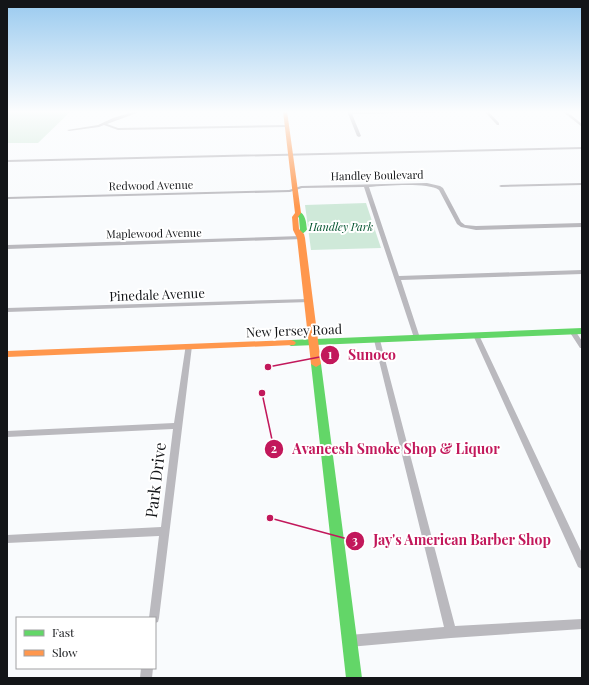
<svg xmlns="http://www.w3.org/2000/svg" width="589" height="685" viewBox="0 0 589 685" font-family="'Playfair Display',serif">
  <style>
    .green { fill: #cfe9d9 }
    .lines { fill: none; stroke-linecap: round; stroke-linejoin: round }
    .street { fill: #bab9be; fill-rule: evenodd }
    .fast { fill: #63d668; fill-rule: evenodd }
    .slow { fill: #ff974d; fill-rule: evenodd }
    .labels { text-anchor: middle; dominant-baseline: central; stroke-width: 4; stroke-linejoin: round; paint-order: stroke }
    .far-street-label { font-size: 11px; fill: #131518; stroke: #fff }
    .far-park-label { font-size: 11px; font-style: italic; fill: #00522d; stroke: #fff }
    .street-label { font-size: 13px; fill: #131518; stroke: #fff }
    .near-street-label { font-size: 16px; fill: #131518; stroke: #fff }
    .leader { fill: none; stroke: #c2185b; stroke-width: 1.5 }
    .callout-dot { fill: #c2185b; stroke: #fff; stroke-width: 1.5 }
    .mark-label { font-size: 12px; text-anchor: middle; font-weight: bold; fill: #fff }
    .callout-label { font-size: 14px; text-anchor: middle; font-weight: bold; fill: #c2185b; stroke: #fff; stroke-width: 4; stroke-linejoin: round; paint-order: stroke }
  </style>
  <rect width="100%" height="100%" fill="#f9fbfd"/>
  <path class="green" d="M7 111H71L38 143H7Z
    M366 203 381 248 311 250 305 205Z"/>
  <g class="lines">
    <path class="street" d="M136 111H142L107 124 118 128 287 125 289 126 287 127 118 130 104 125 99 127 69 131 67 130 98 125 113 118Z
      M347 111 351 112 460 111 458 112 352 114 361 136 359 137 357 136Z
      M484 111H488L499 123V125H497Z
      M562 111H566L582 124V127Z
      M582 147V149L7 162V160Z
      M427 183 440 186 443 188 461 222 465 225 476 226 582 223V227L476 230 461 227 457 224 439 190C427 182 385 186 369 187L399 276 582 270V274L401 280 420 338 417 340 414 338 364 187 302 188 290 192 7 199V197L289 190 301 186Z
      M582 183V185L501 187 499 186 501 185Z
      M301 236 304 238 303 239 7 249V245Z
      M308 299 310 300 311 301 310 302 7 312V308Z
      M570 329H574L582 341V348H580L569 331Z
      M474 333H476L479 335 582 553V569L578 567 473 335Z
      M375 338H377L380 340 455 626 582 619V629L451 638 349 647 345 645 343 641 345 637 349 635 444 627 374 340Z
      M186 344H190L192 346 159 618 158 622 155 623V618H149L159 536 7 543V535L161 527 173 429 7 437V431L174 423Z
      M141 668H153L152 678H140Z"/>
    <path class="fast" d="M298 211C306 214 306 222 307 230L300 236 296 234 300 230 299 218 295 213Z
      M582 328V334L291 346 286 343 291 340Z
      M316 361 321 364 362 678H346L311 364Z"/>
    <path class="slow" d="M283 111H287L301 213 298 217 299 229 304 234 305 238 321 364 316 367 311 364 297 238 293 230 292 217 295 213Z
      M291 340 294 341 296 343 294 345 7 357V351Z"/>
  </g>
  <linearGradient id="sky" x2="0" y2="1"><stop stop-color="#99caef"/><stop offset="0.54" stop-color="#fcfdfe"/><stop offset="1" stop-color="#fcfdfe" stop-opacity="0"/></linearGradient>
  <rect width="589" height="207" fill="url(#sky)"/>
  <g class="labels">
    <g class="far-street-label">
      <text transform="translate(377 175) rotate(-1)">Handley Boulevard</text>
      <text transform="translate(151 185) rotate(-1)">Redwood Avenue</text>
      <text transform="translate(154 233) rotate(-1)">Maplewood Avenue</text>
    </g>
    <g class="far-park-label">
      <text x="341" y="226">Handley Park</text>
    </g>
    <g class="street-label">
      <text transform="translate(157 294) rotate(-2)">Pinedale Avenue</text>
      <text transform="translate(294 330) rotate(-2)">New Jersey Road</text>
    </g>
    <g class="near-street-label">
      <text transform="translate(155 480) rotate(-83)">Park Drive</text>
    </g>
  </g>
  <path class="leader" d="M268 367L330 355M262 393L274 449M270 518L355 541"/>
  <g class="callout-dot">
    <circle cx="268" cy="367" r="4"/>
    <circle cx="262" cy="393" r="4"/>
    <circle cx="270" cy="518" r="4"/>
    <circle cx="330" cy="355" r="10"/>
    <circle cx="274" cy="449" r="10"/>
    <circle cx="355" cy="541" r="10"/>
  </g>
  <g class="mark-label">
    <text x="330" y="359">1</text>
    <text x="274" y="453">2</text>
    <text x="355" y="545">3</text>
  </g>
  <g class="callout-label">
    <text x="372" y="360">Sunoco</text>
    <text x="396" y="454">Avaneesh Smoke Shop &amp; Liquor</text>
    <text x="462" y="545">Jay's American Barber Shop</text>
  </g>
  <rect width="589" height="685" fill="none" stroke="#131518" stroke-width="16"/>
  <rect x="16" y="617" width="140" height="52" fill="#ffffff" stroke="#a1a1a3"/>
  <rect x="24" y="630" width="20" height="6" fill="#63d668" stroke="#a1a1a3"/>
  <text x="52" y="637" font-size="12" fill="#131518">Fast</text>
  <rect x="24" y="650" width="20" height="6" fill="#ff974d" stroke="#a1a1a3"/>
  <text x="52" y="657" font-size="12" fill="#131518">Slow</text>
</svg>
